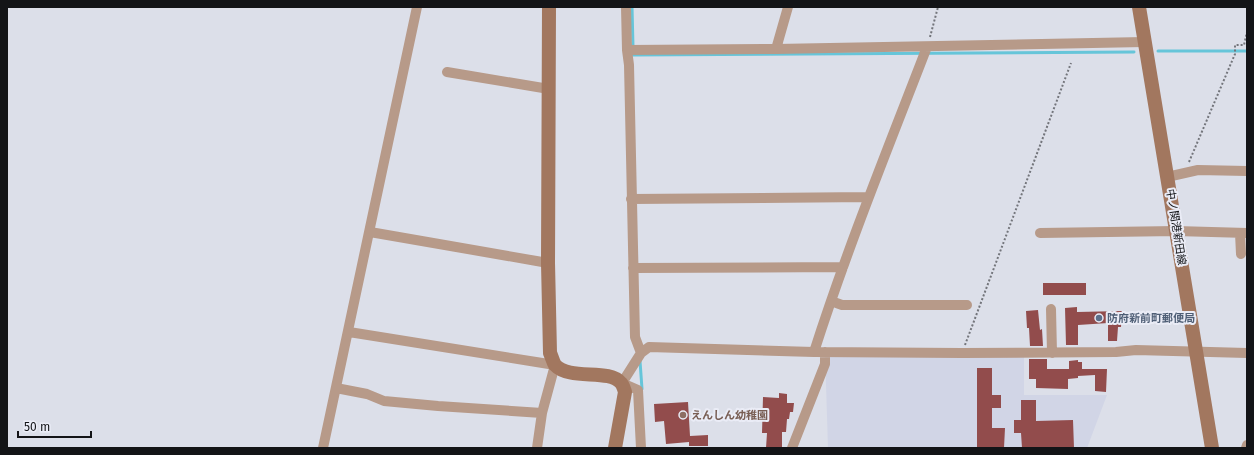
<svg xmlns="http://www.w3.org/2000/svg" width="1254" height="455" viewBox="0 0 1254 455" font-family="'Fira Sans','Noto Sans JP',sans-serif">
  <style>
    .built { fill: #d1d5e6 }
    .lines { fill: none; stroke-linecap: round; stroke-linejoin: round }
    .stream { stroke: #66c5d9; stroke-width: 3 }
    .building { fill: #924c4c }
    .path { stroke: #73757b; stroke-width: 2; stroke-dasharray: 2 2; stroke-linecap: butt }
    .street { stroke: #b79a89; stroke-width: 10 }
    .secondary { stroke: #a2775f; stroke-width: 14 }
    .service-dot { fill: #5c6f8a; stroke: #eaecf6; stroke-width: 1.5 }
    .education-dot { fill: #8d6e63; stroke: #eaecf6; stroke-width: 1.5 }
    .labels { text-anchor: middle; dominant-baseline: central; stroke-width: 4; stroke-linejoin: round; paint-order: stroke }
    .street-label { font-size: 11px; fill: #131417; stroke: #eaecf6 }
    .service-label { font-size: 11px; font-weight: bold; fill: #4e5e75; stroke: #eaecf6; text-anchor: start }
    .education-label { font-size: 11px; font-weight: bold; fill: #785e54; stroke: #eaecf6; text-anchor: start }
  </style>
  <rect width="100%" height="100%" fill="#dcdfe9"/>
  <path class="built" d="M825 352 1024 353V395H1107L1087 448H828Z"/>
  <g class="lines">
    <path class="stream" d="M632 7 633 47
      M1158 51H1247
      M633 55 1134 52
      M640 361 642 389"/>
  </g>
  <path class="building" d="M1043 283H1086V295H1043Z
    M1077 307V312L1122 311 1121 327H1118L1117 341H1108V323L1078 325V345H1066L1065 308Z
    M1038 310 1040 330 1042 329 1043 346H1030L1029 328H1027L1026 311Z
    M1029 359H1047V369H1069V361L1078 360V362H1082V369H1107L1106 392 1095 391V375L1078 376V378L1068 379V389L1036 388V379H1029Z
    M977 368H992V395H1001V408H992V428H1005L1004 448H977Z
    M779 393 787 394V403H794L793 412H790L789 419H787L786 432H782V448H766L767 433H762L763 397 779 398Z
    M1021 400H1036V421L1073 420 1074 448H1022L1021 433H1014V420H1021Z
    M688 402 690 436 708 435V446H689V442L666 444 664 421 655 422 654 404Z"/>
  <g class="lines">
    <path class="path" d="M930 37 938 7
      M1189 162 1235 54V45H1244L1247 32
      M965 345 1071 63"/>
    <path class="street" d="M626 7 627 50 629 65 635 337 641 353
      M776 49 788 7
      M627 50 776 49 1144 42
      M447 72 549 89
      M1167 177 1198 170 1247 171
      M631 199 868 197
      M370 232 548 263
      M1040 233 1176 231 1247 233
      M1240 233 1241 254
      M633 268 843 267
      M831 301 842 305H967
      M1051 309 1052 353
      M349 332 555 365 542 413 537 448
      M814 352C847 249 888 148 927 47
      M336 388 367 394 384 401 438 406 542 413
      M323 448 417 7
      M641 448 638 390 622 383 641 353 649 347 814 352 962 353 1116 352 1136 350 1247 353
      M792 448 825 364V352
      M1246 448 1247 445"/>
    <path class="secondary" d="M549 7 548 263 550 353C552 357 553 362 555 365 570 381 609 368 621 383 623 385 624 389 625 392L615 448
      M1139 7 1212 448"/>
  </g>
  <circle class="service-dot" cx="1099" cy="318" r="4"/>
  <circle class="education-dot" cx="683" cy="415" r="4"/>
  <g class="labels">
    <g class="street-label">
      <text transform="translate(1176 227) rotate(81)">中ノ関港新田線</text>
    </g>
    <g class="service-label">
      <text x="1107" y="318">防府新前町郵便局</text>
    </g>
    <g class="education-label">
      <text x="691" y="415">えんしん幼稚園</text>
    </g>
  </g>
  <rect width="1254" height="455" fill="none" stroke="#131417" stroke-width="16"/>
  <path d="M18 431v6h73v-6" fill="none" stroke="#131417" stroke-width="2"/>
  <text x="24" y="431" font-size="12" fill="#131417" stroke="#eaecf6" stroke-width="3" paint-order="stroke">50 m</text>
</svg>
